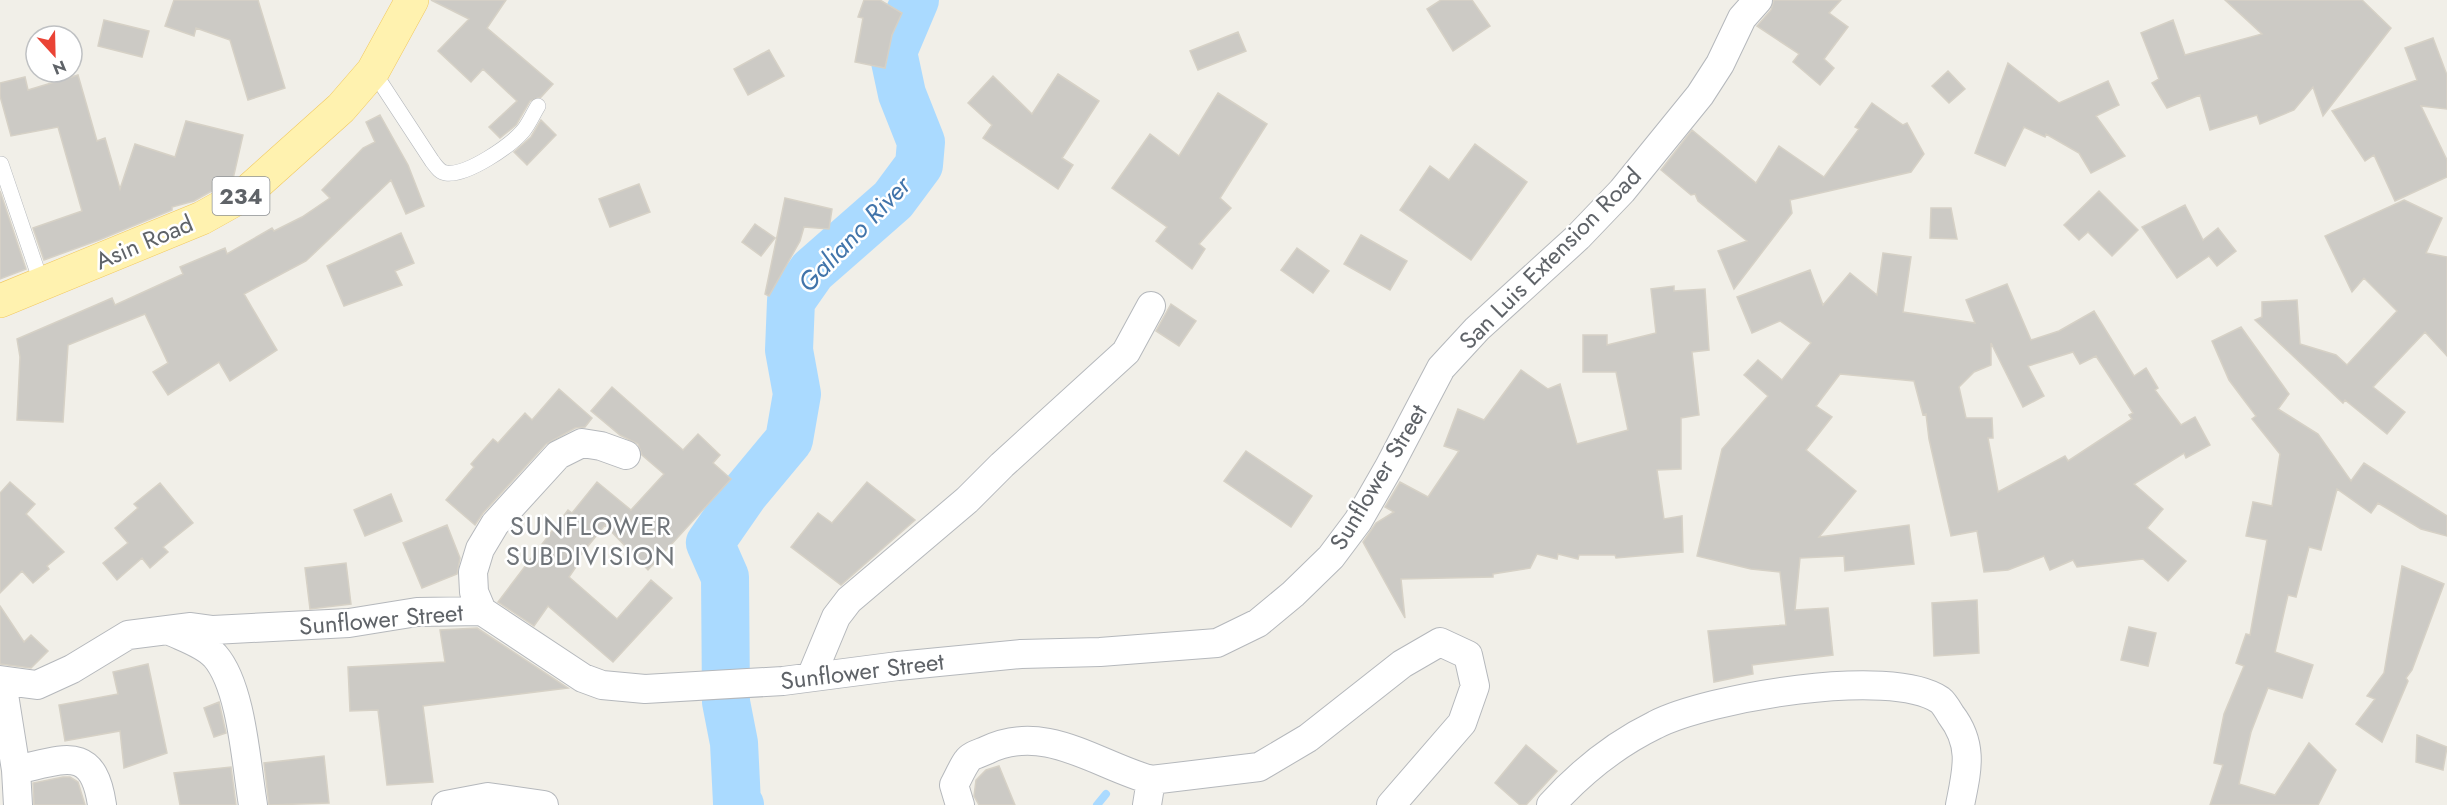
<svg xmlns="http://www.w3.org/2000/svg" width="2447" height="805" viewBox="0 0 2447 805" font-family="Jost,sans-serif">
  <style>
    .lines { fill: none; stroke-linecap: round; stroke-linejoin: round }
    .stream { stroke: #aadaff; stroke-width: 8 }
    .river { stroke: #aadaff; stroke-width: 48 }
    .building { fill: #cccac5; stroke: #d6d1c6; stroke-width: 1.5; fill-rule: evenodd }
    .service-casing { stroke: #b5b8bc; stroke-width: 16 }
    .minor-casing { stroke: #b5b8bc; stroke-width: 30 }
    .primary-casing { stroke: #f2c960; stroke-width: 34 }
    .service { stroke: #fff; stroke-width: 15 }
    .minor { stroke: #fff; stroke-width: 28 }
    .primary { stroke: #fff2af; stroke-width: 33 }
    .labels { text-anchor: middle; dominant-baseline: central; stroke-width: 5; stroke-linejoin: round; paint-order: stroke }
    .shield { fill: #fff; stroke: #8f9295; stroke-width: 1.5 }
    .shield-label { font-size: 22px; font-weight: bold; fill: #5f6368 }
    .street-label { font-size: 24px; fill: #5f6368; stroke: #fff }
    .water-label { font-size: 26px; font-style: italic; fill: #4174aa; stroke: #fff }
    .neighbourhood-label { font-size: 26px; letter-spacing: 1.5px; fill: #70757a; stroke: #fff }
  </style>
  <rect width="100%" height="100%" fill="#f1efe8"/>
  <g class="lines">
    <path class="stream" d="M735 805 737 803
      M1097 805 1106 794"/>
    <path class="river" d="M740 805 737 803 734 743 726 702 725 577 710 543 744 494 789 440 797 394 789 350 791 301 812 271 893 200 919 165 921 142 902 94 893 52 915 0"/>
  </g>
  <path class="building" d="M174 0H258L285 88 248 100 230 40 196 28 194 36 165 26Z
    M431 0H506L487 28 553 84 541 97 530 101 516 125 500 138 489 127 517 101 483 69 471 82 438 51 469 19Z
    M864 0H880L902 13 892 35 885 68 855 62 863 18 858 17Z
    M1441 0H1472L1490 26 1453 51 1427 9Z
    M1774 0H1841L1829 13 1848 27 1824 59 1834 68 1820 85 1793 62 1799 54 1757 26 1771 10Z
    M2225 0H2362L2391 28 2323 116 2313 87 2294 110 2260 124 2257 115 2210 130 2200 95 2167 108 2152 83 2159 79 2141 33 2173 20 2185 55 2262 34Z
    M104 20 149 31 142 57 98 46Z
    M1238 32 1246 51 1198 70 1190 51Z
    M2433 38 2447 75V109L2421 106 2447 160V177L2395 201 2374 155 2365 161 2332 111 2417 80 2405 48Z
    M769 50 784 76 748 95 734 69Z
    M2008 63 2059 103 2108 81 2119 105 2096 116 2125 156 2091 173 2079 153 2046 134 2045 137 2024 127 2005 166 1975 153Z
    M1948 71 1965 89 1949 103 1932 86Z
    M1058 74 1099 101 1062 158 1073 165 1058 189 983 138 992 125 968 103 993 76 1032 114Z
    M78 75 97 141 105 138 120 189 135 144 175 157 186 121 243 135 233 179 194 201 172 207V210L99 240 44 260 33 228 82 211 58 127 11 136 0 96V83L25 77 28 90Z
    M1218 93 1267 124 1220 198 1231 208 1199 244 1205 249 1192 269 1156 241 1167 227 1112 188 1150 134 1179 156Z
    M1872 103 1903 125 1907 123 1924 154 1911 172 1790 200 1792 213 1734 289 1718 251 1747 241 1698 201 1695 194 1691 195 1661 170 1692 130 1756 183 1779 146 1824 177 1859 129 1855 127Z
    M380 115 408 165 424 206 406 214 391 180 306 261 244 294 277 350 230 381 219 362 168 395 153 372 168 363 145 314 68 345 63 422 17 420 20 357 17 339 112 298 115 305 183 274 180 267 225 248 227 254 272 228 274 231 302 217 330 198 322 190 363 148 375 142 366 122Z
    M541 120 556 135 527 165 514 152 531 137Z
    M1475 144 1527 182 1471 260 1400 210 1430 166 1449 180Z
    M639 184 650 212 610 227 599 199Z
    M0 191 26 269 0 279Z
    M2099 191 2138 230 2112 256 2088 232 2079 240 2064 225Z
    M785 198 832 209 829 229 804 227 800 241 769 296 765 294Z
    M2404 200 2442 218 2426 253 2447 257V356L2425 332 2373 387 2405 412 2387 434 2345 400 2343 403 2255 320 2262 317V302L2297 300 2300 344 2336 355 2347 365 2397 311 2364 278 2352 292 2325 236Z
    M2185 205 2203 240 2218 228 2236 251 2217 266 2209 256 2177 278 2142 227Z
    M1931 208H1951L1957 239 1930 238Z
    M755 224 775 238 761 256 742 242Z
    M401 233 414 263 395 271 402 285 344 306 327 266Z
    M1361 235 1407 261 1390 290 1344 264Z
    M1297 248 1329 271 1313 293 1281 270Z
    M1883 253 1911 257 1903 312 1975 323 1966 300 2007 284 2031 340 2059 331 2094 311 2134 376 2146 368 2158 388 2155 390 2181 425 2195 417 2210 445 2186 458 2184 453 2134 484 2163 509 2147 528 2186 561 2168 581 2143 559 2077 567 2073 560 2050 570 2044 556 2008 570 1984 572 1977 531 1951 536 1929 439 1926 414 1923 415 1914 381 1840 374 1816 406 1832 417 1806 450 1856 491 1819 537 1909 525 1914 564 1845 571 1844 556 1800 558 1795 610 1828 608 1833 655 1752 665 1753 674 1714 682 1708 631 1786 625 1780 572 1751 569 1697 556 1722 449 1768 396 1744 375 1758 360 1782 380 1811 343 1780 321 1752 333 1737 297 1810 270 1823 305 1850 273 1877 295ZM1991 343 2023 407 2044 396 2028 366 2073 352 2080 364 2096 356 2133 413 2129 415 2132 419 2068 461 2065 456 1998 492 1988 438H1993L1992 418H1966L1959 387 1974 372 1991 365Z
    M1674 286V291L1705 289 1709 350 1692 352 1699 415 1681 418V469L1657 470 1664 519 1682 516 1683 552 1616 558 1615 555H1579L1578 559 1558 554 1557 559 1537 554 1530 568 1493 574V577L1401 579 1405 618 1363 542 1376 523 1394 512 1385 507 1400 482 1428 497 1459 451 1444 446 1458 409 1484 420 1521 370 1548 389 1560 384 1577 444 1628 430 1616 372H1583V335H1607V345L1656 333 1651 289Z
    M1171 304 1196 321 1179 346 1156 331Z
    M2241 327 2289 394 2278 409 2318 434 2351 481 2364 463 2447 516V536L2421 529 2378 503 2371 513 2337 489 2321 550 2309 547 2296 597 2288 595 2275 652 2313 665 2302 698 2268 688 2251 732 2239 784 2275 795 2309 743 2336 770 2318 805H2210L2223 765 2214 763 2224 714 2244 666 2236 663 2246 634 2250 635 2267 540 2246 536 2253 502 2272 506 2280 454 2252 419 2256 416 2229 380 2212 341Z
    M612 387 683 450 698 434 720 455 713 463 731 479 648 570 605 525 575 562 578 564 569 577 617 619 651 580 672 598 613 662 548 606 534 626 498 602 568 510 572 513 597 482 631 510 664 474 642 455 638 444 620 435 591 411Z
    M559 389 592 418 585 427 575 428 546 444 483 513 475 525 446 500 474 467 471 464 493 439 498 443 525 413 532 420Z
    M1246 451 1312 496 1291 527 1224 481Z
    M10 482 35 504 26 514 64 552 47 566 49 569 33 583 22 571 0 593V493Z
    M867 482 915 520 841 585 791 547 818 513 832 523Z
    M160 483 193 523 163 547 168 552 150 568 142 558 117 580 103 563 128 543 115 528 138 508 134 504Z
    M391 494 402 521 365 536 354 510Z
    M447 525 460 558 457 574 422 588 403 543Z
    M346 563 351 604 310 609 305 568Z
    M2402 566 2444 584 2412 670 2406 678 2408 681 2382 742 2356 724 2375 699 2367 696 2384 673Z
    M1977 600 1979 653 1934 656 1932 603Z
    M0 606 24 642 31 635 48 651 31 668 0 664Z
    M2129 627 2156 633 2148 666 2121 660Z
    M477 628 568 688 423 706 433 782 387 785 378 710 350 711 348 667 445 662 440 630Z
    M148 664 167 753 124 768 120 731 65 741 59 705 118 694 113 672Z
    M219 702 226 733 214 737 204 708Z
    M2417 735 2447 747 2443 770 2416 762Z
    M1526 745 1557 771 1526 805H1520L1495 783Z
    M324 756 329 803 269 805 264 763Z
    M999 766 1015 805H979L974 796 976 780 986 770Z
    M231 767 236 805H180L174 773Z
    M63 777H70L78 782 85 805H34L33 783Z"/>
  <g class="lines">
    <defs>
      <path id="service" d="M373 71 432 161C436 166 439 172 446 173 467 176 510 146 523 131 529 124 533 114 538 106
        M1 164 42 285"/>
      <path id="minor" d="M482 611 474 592 473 572 480 549 495 524 558 455 582 443 601 446 626 455
        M170 631C185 638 204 644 215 656 242 687 246 764 253 805
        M811 677 836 617 849 600 967 500 1002 465 1126 352 1151 306
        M0 680 37 685 72 669 128 635 191 627 213 630 349 623 417 612 482 611 583 678 602 685 645 689 783 681 898 666 1021 654 1100 652 1217 643 1258 623 1293 594 1331 557 1358 521 1389 467 1441 368 1477 329 1578 237 1622 191 1700 95 1720 64 1742 18 1758 0
        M2 682 16 770 18 805
        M16 770C63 760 93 743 102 805
        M1151 780 1259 767 1308 738 1402 664 1440 642 1468 655 1475 686 1462 723 1391 805
        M446 805 488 797 544 805
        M960 805 954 785C958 778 962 768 967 761 971 755 981 753 987 750 1045 722 1097 765 1151 780L1147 805
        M1551 805C1580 773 1616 744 1655 725 1707 698 1890 666 1940 700 1944 703 1948 710 1951 715 1974 745 1967 770 1960 805"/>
      <path id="primary" d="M0 301 202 218 245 194 341 108 373 71 412 0"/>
    </defs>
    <use href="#service" class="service-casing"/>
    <use href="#minor" class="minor-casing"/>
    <use href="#primary" class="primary-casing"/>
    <use href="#service" class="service"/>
    <use href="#minor" class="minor"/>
    <use href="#primary" class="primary"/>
  </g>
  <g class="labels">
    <rect class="shield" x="212.5" y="177" width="57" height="38" rx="4.5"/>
    <g class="shield-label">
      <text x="241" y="196">234</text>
    </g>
    <g class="street-label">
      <text transform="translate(144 242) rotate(-23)">Asin Road</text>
      <text transform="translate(1550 258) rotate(-45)">San Luis Extension Road</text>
      <text transform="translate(1378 477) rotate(-59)">Sunflower Street</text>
      <text transform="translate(381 619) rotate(-5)">Sunflower Street</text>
      <text transform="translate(862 671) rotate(-7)">Sunflower Street</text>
    </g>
    <g class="water-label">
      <text transform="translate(854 234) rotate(-46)">Galiano River</text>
    </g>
    <g class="neighbourhood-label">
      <text x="591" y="526">SUNFLOWER<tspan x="591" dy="30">SUBDIVISION</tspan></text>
    </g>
  </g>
  <g transform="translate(54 54) rotate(158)"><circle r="28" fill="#ffffff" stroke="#bfc1c3" stroke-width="1.5"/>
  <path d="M0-4.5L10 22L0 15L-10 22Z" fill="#ea4335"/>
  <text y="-9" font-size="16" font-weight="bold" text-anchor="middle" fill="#5f6368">N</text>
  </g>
</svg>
